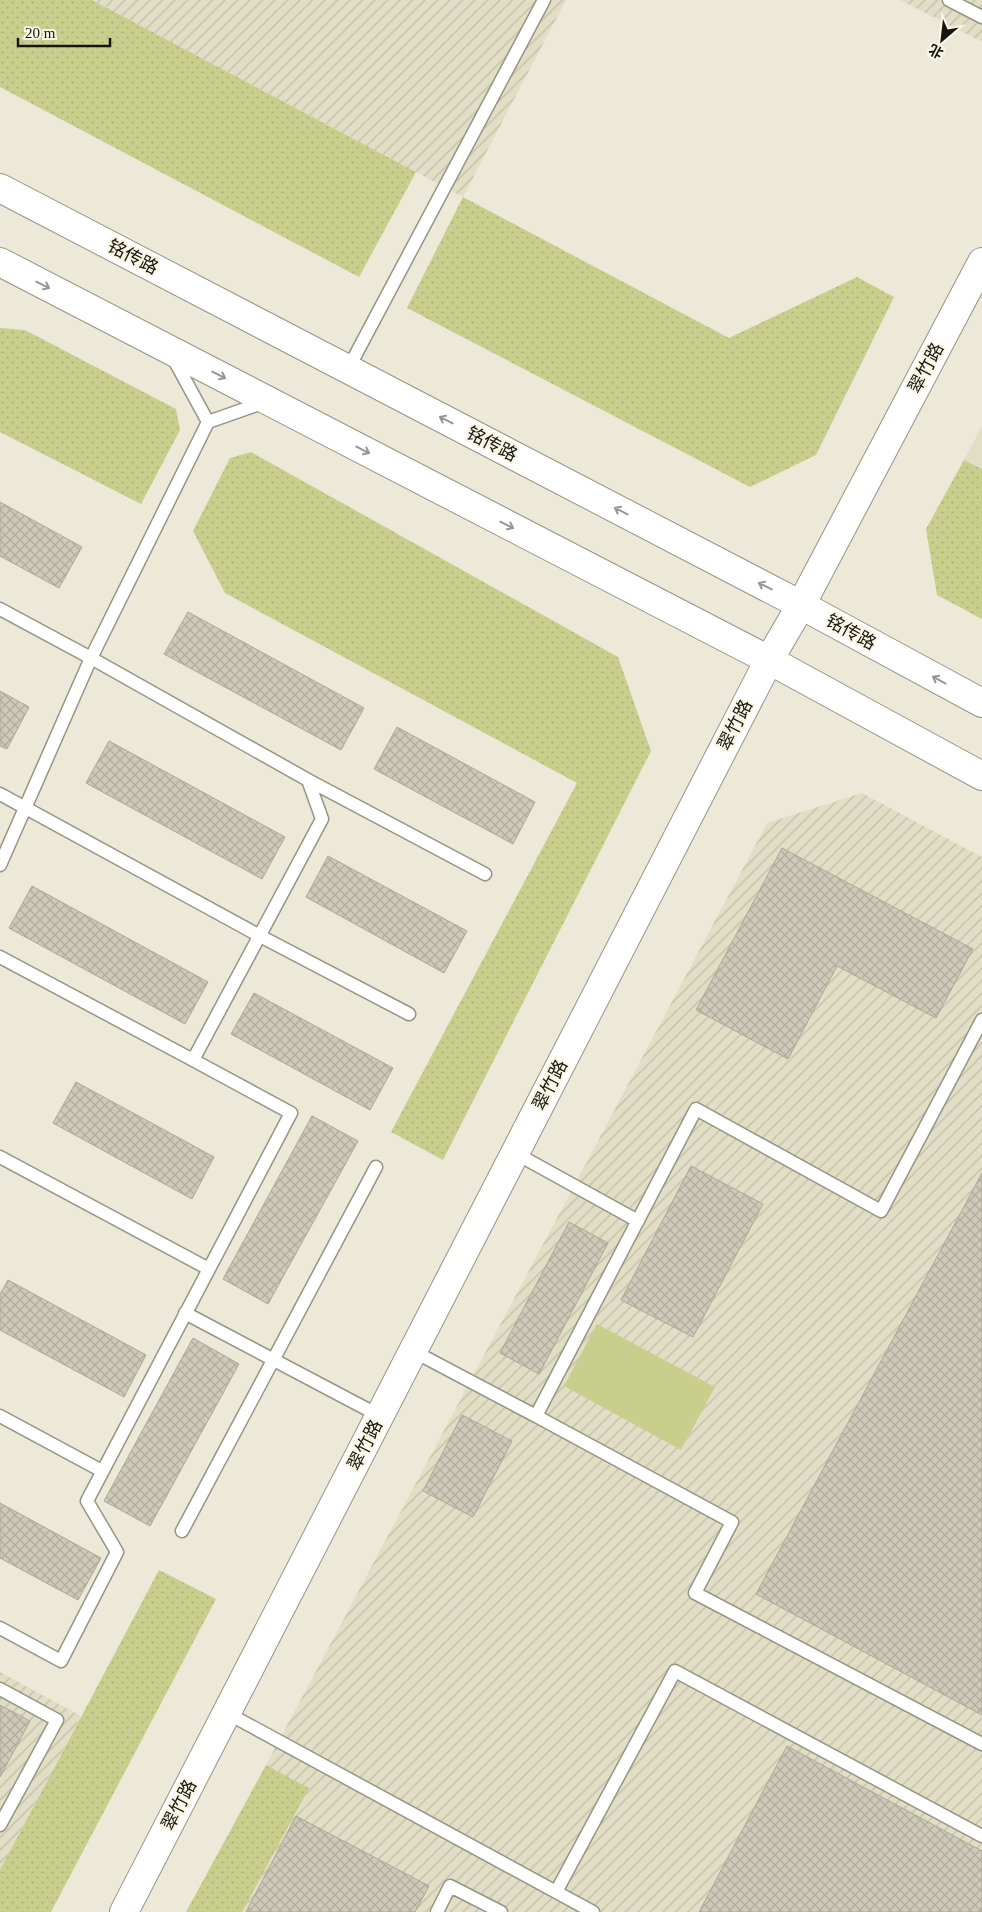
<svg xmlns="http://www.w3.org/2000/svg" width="982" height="1912" viewBox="0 0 982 1912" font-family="'Times New Roman','Noto Sans SC',serif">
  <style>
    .built { fill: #e2dec5 }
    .industrial { fill: url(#industrial-furrows) }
    .grass { fill: url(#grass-dots) }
    .pitch { fill: #c8cf8d }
    .building { fill: url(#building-cross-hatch); stroke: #aba898 }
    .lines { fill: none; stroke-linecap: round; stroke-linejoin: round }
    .lane-casing { stroke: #979484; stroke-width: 15 }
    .secondary-casing { stroke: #979484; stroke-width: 30 }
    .lane { stroke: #fff; stroke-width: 12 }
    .secondary { stroke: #fff; stroke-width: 28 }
    .oneway { stroke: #969693 }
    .labels { text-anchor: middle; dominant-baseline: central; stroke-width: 4.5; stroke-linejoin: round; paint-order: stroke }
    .street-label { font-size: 18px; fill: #16150f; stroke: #f9f6e5 }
  </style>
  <defs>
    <pattern id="industrial-furrows" width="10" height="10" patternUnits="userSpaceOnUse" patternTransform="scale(1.25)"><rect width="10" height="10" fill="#e2dec5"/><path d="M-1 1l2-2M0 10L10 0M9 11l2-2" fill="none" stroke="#c1bea8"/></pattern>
    <pattern id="grass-dots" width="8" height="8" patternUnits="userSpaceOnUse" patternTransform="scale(1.25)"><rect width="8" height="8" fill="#c8cf8d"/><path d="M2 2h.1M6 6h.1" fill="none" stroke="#abb178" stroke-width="1.8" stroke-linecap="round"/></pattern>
    <pattern id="building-cross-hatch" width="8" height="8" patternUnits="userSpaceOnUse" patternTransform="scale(1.25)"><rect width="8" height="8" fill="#cdcab9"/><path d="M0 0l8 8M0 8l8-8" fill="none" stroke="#afad9e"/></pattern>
  </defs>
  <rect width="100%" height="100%" fill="#ece9d8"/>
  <path class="built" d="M982 426V469L964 460Z"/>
  <path class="industrial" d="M92 0H566L463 197Z
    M900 0H982V42Z
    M862 793 982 857V1912H242L308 1788 266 1765 767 823Z
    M0 1672 81 1716 0 1870Z"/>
  <path class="grass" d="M0 0H92L416 172 359 277 0 87Z
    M463 197 729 338 857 277 894 297 816 455 750 487 407 308Z
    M0 328 25 330 176 409 180 430 141 504 0 432Z
    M251 452 618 657 651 751 443 1160 391 1132 577 783 225 593 193 531 230 458Z
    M964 460 982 469V619L937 595 926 529Z
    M159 1570 216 1599 51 1912H0V1870Z
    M266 1765 309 1788 242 1912H186Z"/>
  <path class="pitch" d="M597 1324 715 1387 681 1450 564 1386Z"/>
  <path class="building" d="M0 502 82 547 59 588 0 556Z
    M188 612 364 708 341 750 164 654Z
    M0 691 29 707 7 749 0 746Z
    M397 727 535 802 513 844 374 769Z
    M109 741 285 837 262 879 86 783Z
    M782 848 973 949 936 1018 837 966 788 1059 696 1010Z
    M328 856 467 931 444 973 306 897Z
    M32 886 208 982 185 1024 9 928Z
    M254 993 393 1068 370 1110 231 1034Z
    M76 1082 214 1157 192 1199 53 1123Z
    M312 1116 358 1141 268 1304 223 1279Z
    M691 1166 763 1204 693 1337 621 1300Z
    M982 1173V1715L756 1594Z
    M569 1222 608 1243 539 1374 500 1353Z
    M8 1280 146 1355 124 1397 0 1330V1294Z
    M193 1338 239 1364 150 1526 104 1501Z
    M462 1415 512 1441 473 1517 423 1491Z
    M0 1503 101 1558 78 1600 0 1558Z
    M0 1705 30 1721 0 1777Z
    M787 1746 982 1851V1912H699Z
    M296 1816 429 1886 415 1912H246Z"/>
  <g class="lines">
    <defs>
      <path id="lane" d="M949 0 982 17
        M172 356 208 422 265 402
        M348 369 544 0
        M0 609 91 658 308 780 322 819 193 1060 291 1113 87 1501 117 1552 61 1661 0 1628
        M308 780 485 874
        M0 794 260 936 409 1014
        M0 865 91 658 208 422
        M0 957 193 1060
        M982 1020 881 1211 696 1109 536 1416 732 1522 695 1593 982 1744
        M515 1153 638 1221
        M0 1157 209 1269
        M185 1313 380 1416
        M413 1351 536 1416
        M0 1416 102 1471
        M182 1531 376 1167
        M0 1689 57 1720 0 1825
        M227 1713 593 1912
        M556 1892 675 1671 982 1836
        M437 1912 450 1886 501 1912"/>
      <path id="secondary" d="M0 188 801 605 982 703
        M0 262 769 660 982 776
        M124 1912 769 660 801 605 982 262"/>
    </defs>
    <use href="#lane" class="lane-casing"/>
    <use href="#secondary" class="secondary-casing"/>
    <use href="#lane" class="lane"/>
    <use href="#secondary" class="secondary"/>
  </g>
  <defs><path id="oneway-shaft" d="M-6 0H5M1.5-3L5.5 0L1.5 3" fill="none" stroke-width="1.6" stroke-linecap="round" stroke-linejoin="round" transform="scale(1.25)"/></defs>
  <g class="oneway">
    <use href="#oneway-shaft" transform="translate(43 285) rotate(27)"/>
    <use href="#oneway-shaft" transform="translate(219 375) rotate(27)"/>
    <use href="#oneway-shaft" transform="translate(446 420) rotate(-153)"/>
    <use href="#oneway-shaft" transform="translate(363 450) rotate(27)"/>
    <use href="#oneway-shaft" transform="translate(621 511) rotate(-153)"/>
    <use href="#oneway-shaft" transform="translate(507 525) rotate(27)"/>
    <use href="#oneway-shaft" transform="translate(765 586) rotate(-153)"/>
    <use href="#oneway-shaft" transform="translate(939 680) rotate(-151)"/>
  </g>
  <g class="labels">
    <g class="street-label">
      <text transform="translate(133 257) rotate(27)">铭传路</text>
      <text transform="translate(926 368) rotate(-62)">翠竹路</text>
      <text transform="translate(492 444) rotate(27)">铭传路</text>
      <text transform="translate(851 632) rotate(29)">铭传路</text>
      <text transform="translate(735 725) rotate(-63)">翠竹路</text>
      <text transform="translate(550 1085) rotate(-63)">翠竹路</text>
      <text transform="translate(365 1445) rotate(-63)">翠竹路</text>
      <text transform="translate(179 1805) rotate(-63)">翠竹路</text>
    </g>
  </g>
  <g transform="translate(942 40) rotate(208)" stroke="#f9f6e5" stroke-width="4" paint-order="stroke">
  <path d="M0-4L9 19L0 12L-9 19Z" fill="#16150f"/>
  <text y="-8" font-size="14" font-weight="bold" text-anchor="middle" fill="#16150f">北</text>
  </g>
  <path d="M18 38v8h92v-8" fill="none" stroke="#16150f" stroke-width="2.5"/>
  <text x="25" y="38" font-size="15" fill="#16150f" stroke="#f9f6e5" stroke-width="4" paint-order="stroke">20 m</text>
</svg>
